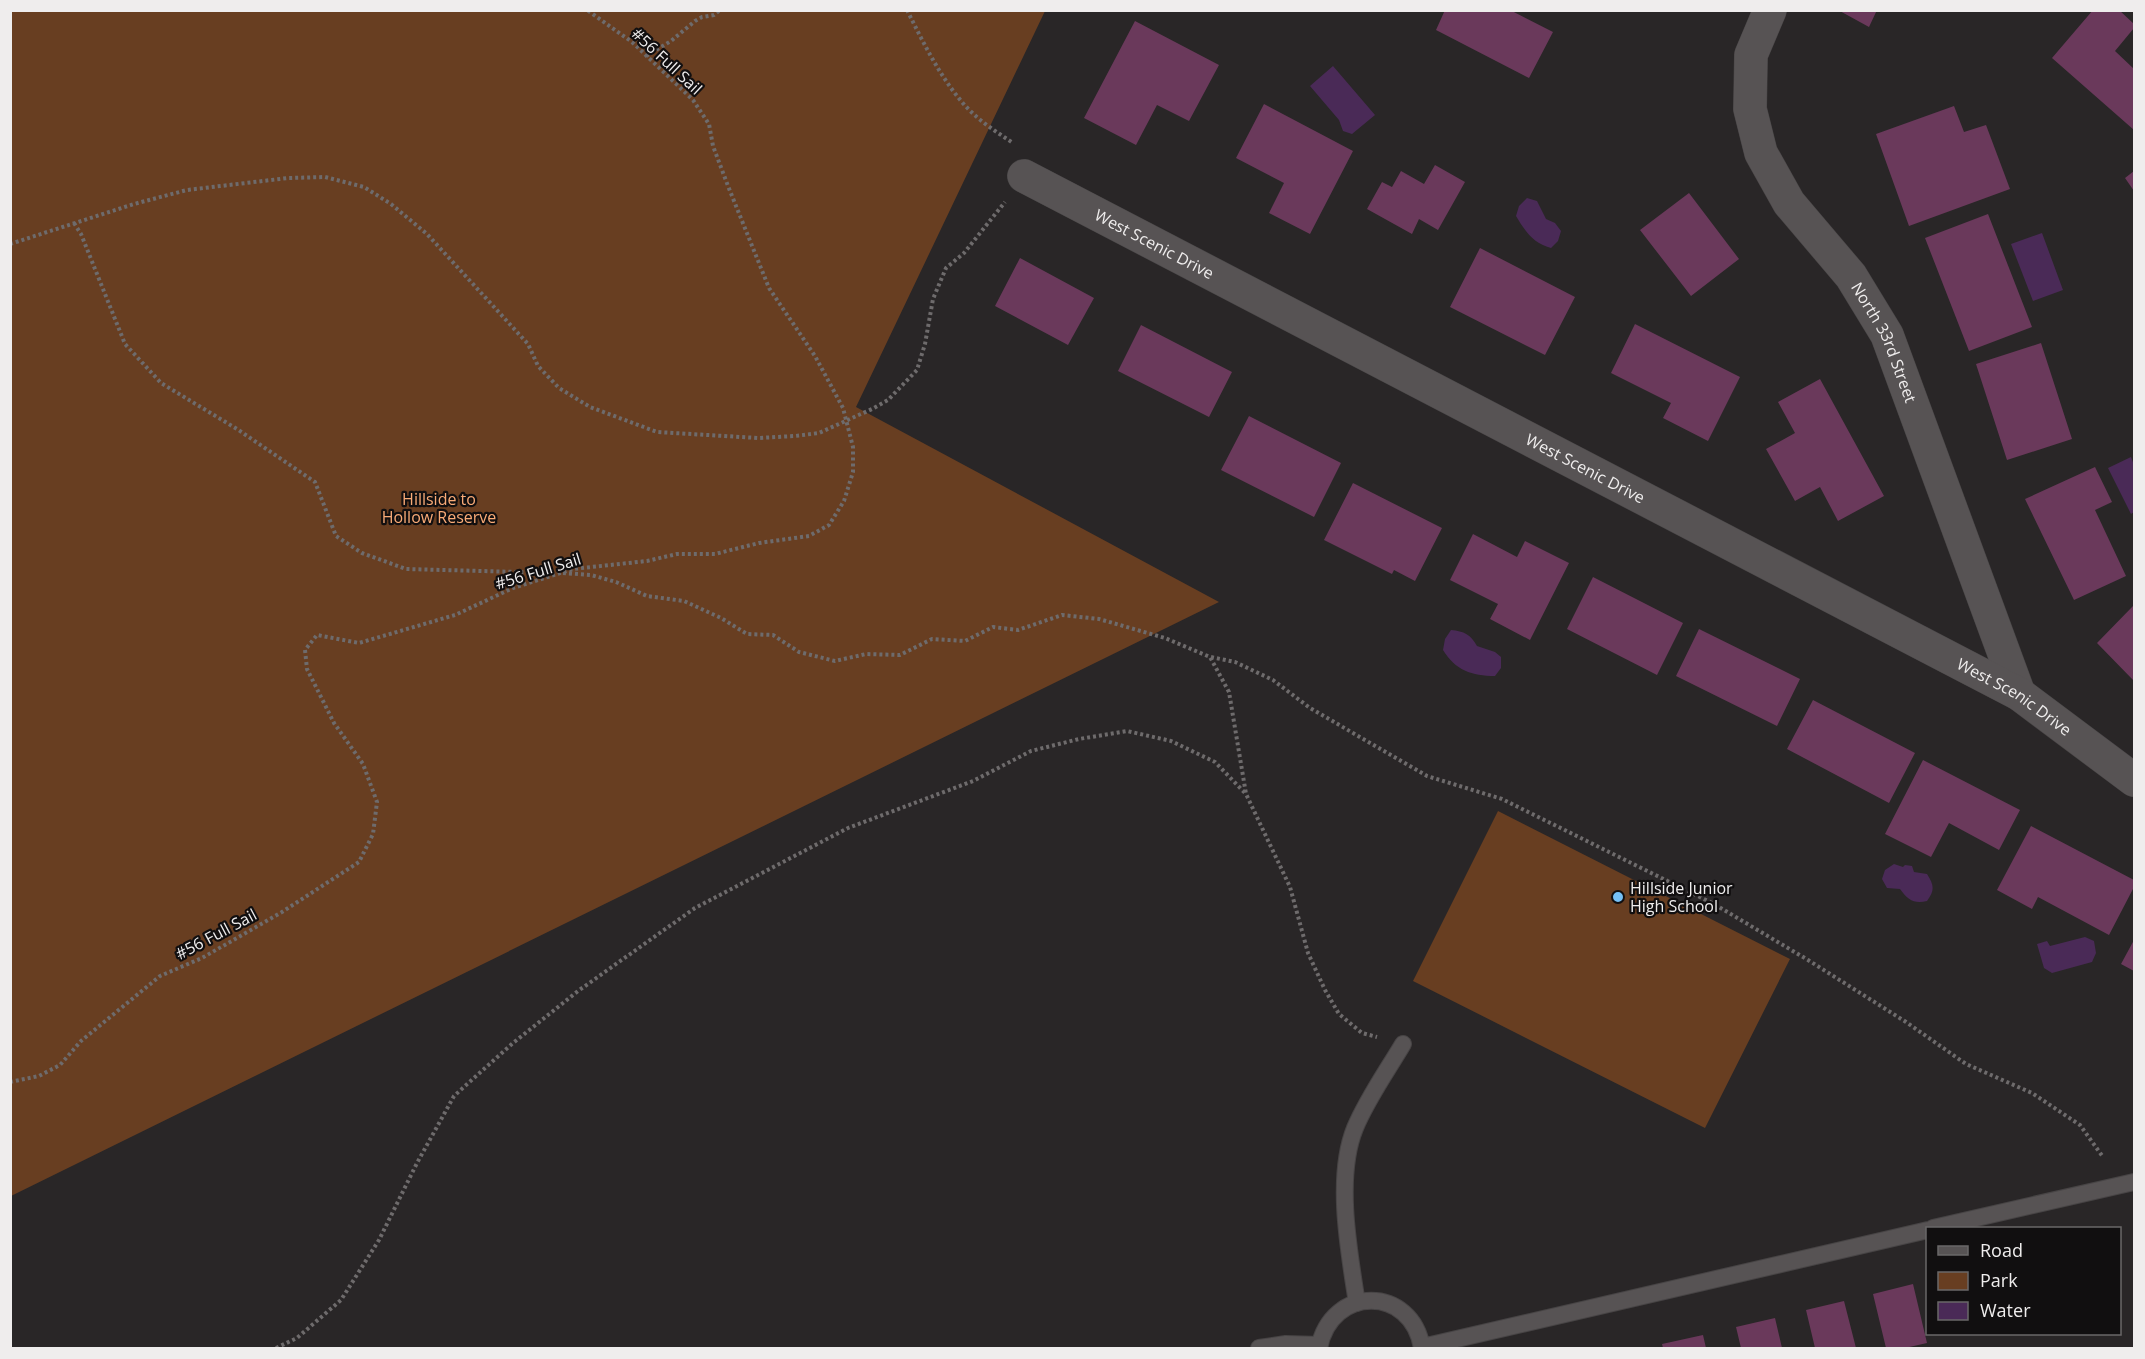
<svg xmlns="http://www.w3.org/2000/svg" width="2145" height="1359" viewBox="0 0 2145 1359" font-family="'Open Sans',sans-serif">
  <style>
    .green { fill: #683e21 }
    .water { fill: #4a2a57 }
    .building { fill: #6a395b }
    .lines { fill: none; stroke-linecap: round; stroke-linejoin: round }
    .lane-casing { stroke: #474445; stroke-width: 18 }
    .street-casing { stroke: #474445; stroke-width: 34 }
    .path { stroke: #6e6b6c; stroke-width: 4; stroke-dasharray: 3 3; stroke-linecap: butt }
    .lane { stroke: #575354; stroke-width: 16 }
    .street { stroke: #575354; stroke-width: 33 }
    .poi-dot { fill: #75c0f6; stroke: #110f10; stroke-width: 2 }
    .labels { text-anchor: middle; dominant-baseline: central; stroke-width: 4.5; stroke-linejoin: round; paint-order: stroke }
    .street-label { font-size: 16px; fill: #efeded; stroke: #110f10 }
    .park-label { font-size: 16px; fill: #f9ab77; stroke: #110f10 }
    .poi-label { font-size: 16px; fill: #efeded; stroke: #110f10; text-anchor: start }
  </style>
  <rect width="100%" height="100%" fill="#292627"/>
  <path class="green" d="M11 10 1045 11 856 407 1219 602 11 1196Z
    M1498 811 1790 959 1705 1128 1413 981Z"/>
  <path class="water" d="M1333 66 1375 115 1352 134 1343 131 1339 120 1310 86Z
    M1527 198 1537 201 1546 219 1555 223 1561 231 1558 241 1551 248C1533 243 1525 231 1516 216L1519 206Z
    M2042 233 2063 290 2033 301 2011 244Z
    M2131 457 2134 465V512L2131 514 2108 468Z
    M1451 630C1464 631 1471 635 1477 646L1495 652 1501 657V668L1495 676C1472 676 1455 670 1443 650L1445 639Z
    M1894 864 1903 867 1905 865 1912 866 1914 872 1927 874C1934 885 1935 890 1927 901 1914 904 1908 900 1900 889L1887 888 1882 879 1885 870Z
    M2085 937 2094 941 2096 953 2092 962 2052 973 2044 968 2037 944 2047 941 2050 946Z"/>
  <path class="building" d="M1445 10H1510L1553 32 1529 78 1436 30Z
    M1838 10H1877L1869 27Z
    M2093 10H2119L2134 24V28L2115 51 2134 69V130L2052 58Z
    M1135 21 1219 65 1189 121 1157 105 1136 145 1084 118Z
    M1264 104 1353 151 1310 234 1269 213 1284 183 1236 158Z
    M1954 106 1964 132 1986 125 2010 189 1909 226 1876 134Z
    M1435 165 1465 182 1438 230 1419 219 1412 234 1367 209 1382 182 1392 187 1401 171 1424 184Z
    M2134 171V191L2125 178Z
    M1689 193 1739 259 1691 296 1640 230Z
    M1988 214 2032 327 1969 351 1925 238Z
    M1480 248 1575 297 1545 355 1450 307Z
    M1020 258 1094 298 1068 345 995 306Z
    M1635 324 1740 377 1708 441 1663 418 1671 403 1611 373Z
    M1141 325 1232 372 1209 417 1118 371Z
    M2041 343 2072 439 2007 460 1976 364Z
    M1820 379 1884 496 1838 521 1820 487 1795 501 1766 449 1795 433 1778 402Z
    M1249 416 1341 463 1314 517 1221 470Z
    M2095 467 2112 502 2095 510 2126 576 2074 600 2025 499Z
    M1353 483 1442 528 1415 581 1394 570 1392 574 1324 540Z
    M1473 534 1517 557 1525 541 1569 563 1530 640 1490 619 1498 604 1450 580Z
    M1593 577 1683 623 1657 675 1567 629Z
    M2133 606 2134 608V681L2097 643Z
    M1699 629 1800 679 1777 726 1676 676Z
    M1813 700 1915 753 1889 803 1787 749Z
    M1923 760 2020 810 1999 850 1949 823 1931 857 1885 834Z
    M2031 826 2134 880V887L2109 935 2038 897 2032 909 1997 890Z
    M2134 940V971L2121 964Z
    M1913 1284 1927 1343 1905 1348H1886L1873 1294Z
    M1844 1301 1856 1348H1815L1806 1310Z
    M1775 1318 1782 1348H1741L1736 1327Z
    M1703 1335 1706 1348H1663L1662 1344Z"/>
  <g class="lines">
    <defs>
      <path id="lane" d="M1933 1228 2134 1182
        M1357 1303C1349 1252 1335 1177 1355 1128 1367 1099 1387 1071 1403 1044
        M1422 1347 1928 1230
        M1259 1348 1286 1344 1320 1345
        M1319 1348C1331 1285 1412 1285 1422 1348"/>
      <g id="street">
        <path id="s1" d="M1770 10 1751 55 1750 109 1761 153 1789 203 1851 276 1887 335 2019 694"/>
        <path id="s2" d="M1024 176 2019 694 2134 780"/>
      </g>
    </defs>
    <use href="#lane" class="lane-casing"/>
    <use href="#street" class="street-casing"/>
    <path class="path" d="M907 10C923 42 939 75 962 102 976 119 995 131 1013 143
      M646 56 671 41 695 21 702 17 714 15 720 10
      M74 223 81 234 125 344 161 383 237 429 315 482 336 536 362 553 406 569 556 573
      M10 244 134 204 187 190 288 178 325 177 364 187 391 204 427 234 528 344 538 366 559 388 590 407 657 432 758 438 795 436 819 433 872 409 888 400 917 370 925 344 933 299 946 268 964 253 1005 202
      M563 573 591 575 616 582 647 596 684 601 721 618 747 634 773 635 799 652 835 661 866 654 900 655 932 639 965 641 993 627 1018 630 1062 615 1099 619 1165 638 1210 657 1229 692 1246 794 1290 887 1308 953 1325 990 1339 1014 1362 1033 1377 1037
      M1211 657 1235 662 1273 680 1310 708 1427 776 1502 799 1714 904 1808 960 1906 1022 1966 1064 2032 1093 2080 1125 2103 1157
      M10 1082 39 1076 60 1065 81 1041 160 976 202 958 282 912 359 862 373 834 377 802 363 764 334 723 307 669 305 650 317 635 359 643 455 615 513 588 573 569 647 561 677 554H715L759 543 809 536 829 525 844 501 853 472V447L843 408 815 356 769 288 728 186 713 146 709 124 693 100 632 42 587 10
      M276 1348 297 1338 341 1300 379 1240 417 1163 454 1096 513 1043 578 991 695 908 848 828 973 781 1031 751 1079 739 1127 731 1171 741 1215 762 1246 794"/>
    <use href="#lane" class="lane"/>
    <use href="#street" class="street"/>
  </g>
  <circle class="poi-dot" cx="1618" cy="897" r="6"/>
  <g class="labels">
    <g class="street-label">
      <text transform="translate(667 61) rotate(43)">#56 Full Sail</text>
      <text stroke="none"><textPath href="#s2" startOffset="147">West Scenic Drive</textPath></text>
      <text stroke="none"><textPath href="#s1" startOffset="376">North 33rd Street</textPath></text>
      <text stroke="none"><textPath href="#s2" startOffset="633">West Scenic Drive</textPath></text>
      <text transform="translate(538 571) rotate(-17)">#56 Full Sail</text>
      <text stroke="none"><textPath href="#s2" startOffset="1119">West Scenic Drive</textPath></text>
      <text transform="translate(216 934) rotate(-28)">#56 Full Sail</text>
    </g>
    <g class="park-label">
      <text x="439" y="499">Hillside to<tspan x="439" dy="18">Hollow Reserve</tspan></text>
    </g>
    <g class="poi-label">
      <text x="1630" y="888">Hillside Junior<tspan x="1630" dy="18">High School</tspan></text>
    </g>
  </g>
  <rect width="2145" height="1359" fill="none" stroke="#efeded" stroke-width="24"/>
  <rect x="1926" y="1227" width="195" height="108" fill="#110f10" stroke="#6a6868" stroke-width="1.5"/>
  <rect x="1938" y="1246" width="30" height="9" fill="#575354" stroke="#6a6868" stroke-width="1.5"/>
  <text x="1980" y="1257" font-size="18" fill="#efeded">Road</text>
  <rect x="1938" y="1272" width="30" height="18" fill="#683e21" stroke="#6a6868" stroke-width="1.5"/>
  <text x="1980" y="1287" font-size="18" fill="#efeded">Park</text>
  <rect x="1938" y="1302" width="30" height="18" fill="#4a2a57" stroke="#6a6868" stroke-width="1.5"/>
  <text x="1980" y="1317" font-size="18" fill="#efeded">Water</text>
</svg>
